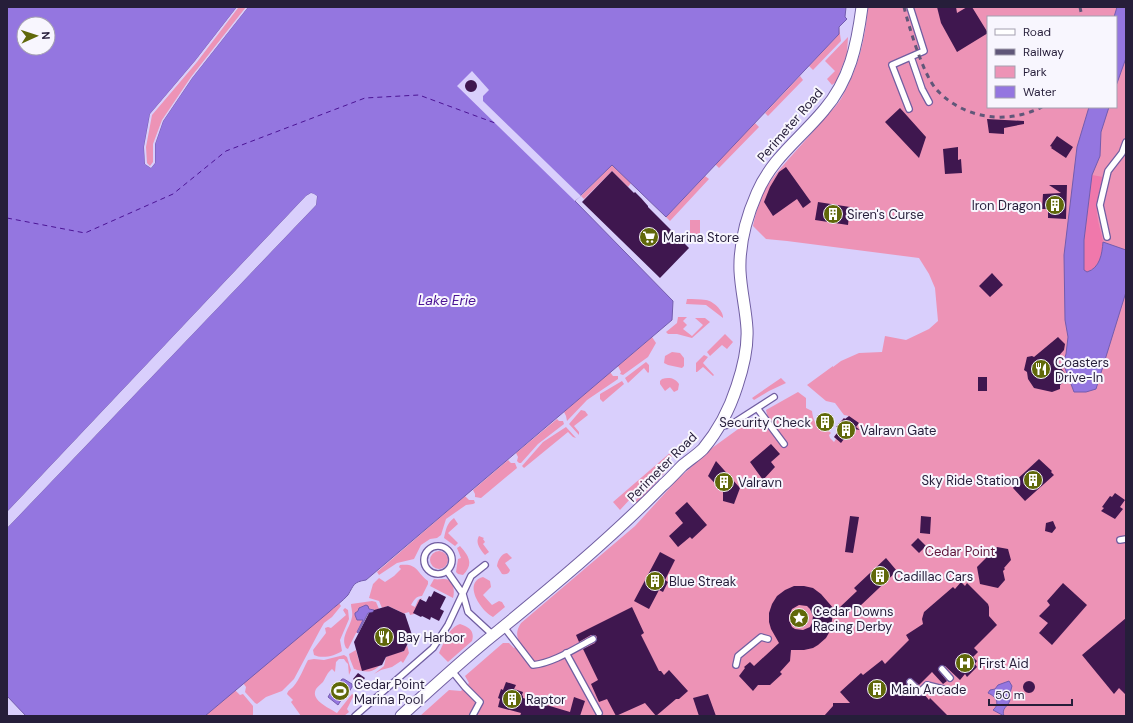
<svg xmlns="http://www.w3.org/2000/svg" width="1133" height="723" viewBox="0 0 1133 723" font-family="'DM Sans',sans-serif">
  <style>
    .green { fill: #ed93b6; fill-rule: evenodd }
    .forest { fill: #f078ab }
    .water { fill: #9476e0; stroke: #735cae; fill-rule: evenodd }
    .pier { fill: #d9cffc }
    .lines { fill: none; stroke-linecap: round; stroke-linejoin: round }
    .ferry { stroke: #4c1495; stroke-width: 1; stroke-dasharray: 5 4; stroke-linecap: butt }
    .building { fill: #3f174f; fill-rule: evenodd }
    .lane-casing { stroke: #705ea1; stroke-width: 8 }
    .street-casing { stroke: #705ea1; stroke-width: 13 }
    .lane { stroke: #fff; stroke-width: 5.5 }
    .street { stroke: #fff; stroke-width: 11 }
    .rail { stroke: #605779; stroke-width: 3; stroke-dasharray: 5 5; stroke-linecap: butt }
    .labels { text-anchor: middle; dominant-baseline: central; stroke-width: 4; stroke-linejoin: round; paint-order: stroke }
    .street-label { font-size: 13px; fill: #261e3a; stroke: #f8f6fe }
    .poi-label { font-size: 13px; fill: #261e3a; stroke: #f8f6fe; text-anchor: start }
    .park-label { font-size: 13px; fill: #5d1338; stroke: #f8f6fe }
    .water-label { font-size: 14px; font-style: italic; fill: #4c1495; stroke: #f8f6fe }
  </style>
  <rect width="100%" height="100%" fill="#d9cffc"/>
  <path class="green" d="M237 7H248L192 78 155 163 151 168 145 164 144 147 150 114Z
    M868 7H1126V716H420L449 690 461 691 469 683 465 676 503 643H509L514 648 520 644C516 635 516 631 521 623L635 526 677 480 689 469 712 448 752 419 759 420 763 424 768 419 766 410 798 392 806 398V408L812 411C813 419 815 425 822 429 826 431 828 430 831 433L829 435 830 438 834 442 836 439 834 437 842 425 840 422 844 418 845 419 849 416 844 415 835 403 826 401 807 385 833 366V367L841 361 859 353 882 352 885 336 906 340 929 329 938 321 935 288 929 274 919 258 787 241 766 239 753 226C756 213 759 197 767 186 783 163 804 143 822 121 829 113 839 104 843 95 859 66 865 39 868 7ZM988 17H1116V107H988Z
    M839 27 841 41 813 70 809 66 839 34Z
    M848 37 847 54 836 82 832 85 827 79 835 71 825 61Z
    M800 76 803 80 768 116 765 113Z
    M755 123 759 127 719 168 715 164Z
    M612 165 631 183 628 187 612 171 584 199 581 196Z
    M705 176 709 179 670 221 666 217Z
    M690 220H700V234H690Z
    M687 299C693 299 700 299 706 300 713 301 724 311 723 318L706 305 686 304Z
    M678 317H687L683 321 687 325 683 329 692 336 703 325 695 318H705L710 322 692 338 677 334H668L666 332 677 323Z
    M725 334 733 342 727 349 722 345 710 356 707 352Z
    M652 337 656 343 648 357 623 375 620 374 621 372 618 366Z
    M672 352 680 353 684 358V366L682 368 668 365 664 363 665 356Z
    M704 355 708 357 703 363 714 375 713 376 703 367 697 372H696V363Z
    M646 362 649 365V372L648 373 644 368 628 383 625 378Z
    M610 372 613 376H618V379L587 400 567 421 566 416 564 412Z
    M781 378 786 383 769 391 754 400 752 398Z
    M662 379C669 377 675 378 679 384L678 390 674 392 670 387 665 391 660 384V381Z
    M622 381 624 384 603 402 600 399V394Z
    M581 410 585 411 588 415 574 426 579 432V435L569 424Z
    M557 419 559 421H563L564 424 538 444 521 463H519L517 461 518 457 516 453Z
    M566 427 576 438 573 437 568 432 524 468 522 466 543 442Z
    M693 433 695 435 657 470 620 510 613 502Z
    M508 460 511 463H515L517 468 481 498 475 497V494L473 490Z
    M669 463 671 466 637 503 635 501Z
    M465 496 469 500H474L475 503 473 504 466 505 446 519 441 535 437 538 430 539 421 545 414 559 397 563 379 575 377 572Z
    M454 518 458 524 448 533 458 543 455 546 444 538C446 529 447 523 454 518Z
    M479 536 484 538 483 539 485 542 483 544 489 552 485 555C480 549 475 543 479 536Z
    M460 546C469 556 474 564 463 575L458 574 456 572 458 559 461 558 457 548Z
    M430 560a9 9 0 1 1 18 0a9 9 0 1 1-18 0Z
    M507 553 512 558 505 563 510 570C509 574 506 575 502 574L497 566C498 560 501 554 507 553Z
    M400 565C418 563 416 572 428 581V584L422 596C416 596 414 600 411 605L415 607 418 600 422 598 414 614 410 615 409 612 402 614 401 612 388 606 382 608 379 601 369 598 373 584 379 578 385 582 394 576 401 569 399 567Z
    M483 577 490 581 491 587 483 595 492 605 499 601 502 602 505 607 493 617C481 611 462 583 483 577Z
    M434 579C438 580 440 579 444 579 454 579 455 591 453 598L430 586Z
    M372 601 376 602 379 609 374 610 369 609 368 607 363 606 358 609V611L355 613 356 616 363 621 359 627 358 633H356L348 649 346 648C340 637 350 628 352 617 353 612 351 608 351 604Z
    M339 603 341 606 332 617 324 623 320 630 294 679 282 691 266 697 257 704 255 703 245 692 246 687 243 683Z
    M345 608 348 610 349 619 340 640 342 651C335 656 322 659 314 655L313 650 326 633 325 628 328 627 331 628 346 615 343 610Z
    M460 624C469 627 475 631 472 641L448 662 439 653C444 643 449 627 460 624Z
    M407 645 409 653 403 663 401 661 392 667 381 670 374 674 384 666 386 657 400 651 403 652Z
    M356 650 359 661 380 665C372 674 365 672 354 669L350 659 349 654Z
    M344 655 347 657 351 670 349 675 348 664 346 662 344 659H339L336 662 335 672 332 669C327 673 326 677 323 682 321 684 318 686 316 689 310 700 329 708 337 713L352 694 354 695 347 709 349 712 344 716H301L291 702 293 700 287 694C288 690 290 690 293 687 300 679 303 669 308 660L314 659 324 660Z
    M235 690 240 695 243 694 253 706V716H205Z"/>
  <path class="forest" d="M1092 175 1103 177C1100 189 1096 201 1097 214 1098 223 1101 232 1103 241 1104 252 1099 268 1087 272L1084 270 1083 266 1084 240Z"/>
  <path class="water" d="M7 7H237L195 61 150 114 144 147 145 164 151 168 155 163V144L163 121 192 78 248 7H846L845 17 847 19 839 27V34L666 217 612 165 575 201 673 301 672 320 366 580C353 582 354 585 348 595 343 601 334 607 329 612L205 716H26L7 696V528L316 205 317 196 311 193 306 196 7 512ZM24 24H48V48H24Z
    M1117 7H1126V58L1116 86V17H1114Z
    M1089 107H1109L1101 132 1100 156 1092 175 1084 240V270L1087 272C1100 268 1102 254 1103 242L1126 250V292L1096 389 1086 392H1074L1063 363 1066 354 1068 337 1065 320 1064 255 1077 147Z
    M366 605 368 606 369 609 374 610 373 612 368 613 358 633 357 632 363 620H357L355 615V613L358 611 359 608Z
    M342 679H344L352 684V687L347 695 345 694 338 705 328 697 334 687 336 688Z
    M1009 681 1012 686 1009 697 1010 700C1008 707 1001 708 1004 716L993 710C1000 704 997 697 988 693L990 690 995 689 998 685Z"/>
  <path class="pier" d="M237 7H239L238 8 197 62 152 115 146 147 147 163 150 166 153 162V144L162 120 191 77 246 7H248L192 78 163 121 155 144V163L151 168 145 164 144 147 150 114 195 61Z
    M472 71 489 90 483 96V101L581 196 575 201 457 86Z
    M311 193 314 194 317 196 316 205 7 528V525L314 204 315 197 311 195 307 197 7 514V512L306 196Z"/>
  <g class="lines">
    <path class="ferry" d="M7 218 85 233 173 194 226 151 365 98 419 95 495 123"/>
  </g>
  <path class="building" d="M937 7H956L957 13 967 7H972L988 33 957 52 941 23Z
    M465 86a6 6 0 1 1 12 0a6 6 0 1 1-12 0Z
    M900 108 926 137 919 158 885 122Z
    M987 119 1024 121V124L1004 128V134L989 133Z
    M1057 136 1073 147 1066 158 1051 148 1052 147 1050 146Z
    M958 147V160L961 159 962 173 945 174 943 149Z
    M786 167 811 202 803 208 797 199 773 216 764 202 770 187 779 172Z
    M612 171 634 193 635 192 641 198 648 206V207L689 248 660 278 582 202Z
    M1049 185H1067L1066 219 1048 218V209H1042L1043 194 1061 193Z
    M818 202 850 207 848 225 815 220Z
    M992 273 1003 285 990 297 979 286Z
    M1058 337 1065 344 1064 350 1055 360 1066 375 1065 381 1060 385V389L1052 392 1034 388 1028 379 1027 372 1024 370 1027 357 1032 356 1034 357Z
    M978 377H987V391H978Z
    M849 416 859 423 856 427 860 430 854 429 851 432 850 431 841 443 834 437 841 428 836 427 844 418 845 419Z
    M771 444 780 454 771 462 775 467 763 480 750 462Z
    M1039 459 1052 471 1051 472 1054 475 1025 501 1013 488 1015 485 1013 483Z
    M716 461 740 488 734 504 723 501V492L708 476Z
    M1115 493 1125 500 1120 507 1123 509 1115 519 1101 511 1104 508 1102 507 1110 496 1112 497Z
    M687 502 707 525 692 539 690 537 678 547 669 536 683 523 675 513Z
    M850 516 859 517 853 553 845 552Z
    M921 516 931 517 930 534 920 533Z
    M1053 521 1056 528 1052 533 1045 531 1046 523Z
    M918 538 926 546 919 553 911 545Z
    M997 547 1008 549 1011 560 1004 568 1005 569 1003 571 1005 580 998 588 980 584 977 567Z
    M660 552 675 560 665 580 668 582 663 592 659 590 649 609 634 601Z
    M886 558 897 571 859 607 857 605 845 615 839 608 857 591 854 588Z
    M961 582 965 586 967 583 988 604 989 607V616L997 625 974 648 978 652 973 657 977 661 975 664 977 667 967 677 965 674 960 680 945 666H940L938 670 947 681 943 684 932 672 919 685 911 678H909L906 681 907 685 917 695 921 696 924 694 929 700 930 698 948 716H824L833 706V703H850L840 692 861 673 863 675 882 660 885 664 909 640 906 635 923 624 922 619 924 612 953 587 955 589Z
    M1063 583 1087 605 1052 645 1039 633 1048 623 1039 616 1050 605 1047 601Z
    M794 586H804L813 588 821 594 834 609 830 631 826 638 818 645 813 648 804 650H791L790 661 780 672 782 674 770 685H758L753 691 739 676 745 668 744 667 750 662 754 666 779 643 771 629 769 622V613L772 604 777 596 785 590ZM799 605 807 606 810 609 813 616 812 623 810 627 803 630 795 629 792 627 789 620V616L792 609Z
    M434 591 446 597 440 609 444 611 439 621 431 617 430 620 422 616 421 617 413 613 420 599 426 602 429 596 431 597Z
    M388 606 405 614 413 638 410 639 404 651 386 657 382 665 362 671 354 642 369 613 373 612 374 610Z
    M632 607 644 633 641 635 659 671H661L664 675 669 670 688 691 679 699H676L656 716 645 703 616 716 607 699 599 702 591 684 598 680 583 649 595 643 597 637 595 635H591L579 642 576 635Z
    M1126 618V695L1119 688 1114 694 1082 655Z
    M358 673 365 678 360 685 353 679Z
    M1023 687a6 6 0 1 1 12 0a6 6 0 1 1-12 0Z
    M506 682 516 685 514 689 523 692 522 695 523 696V698L570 712 574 697 585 701 580 716H520L521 713 498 707 500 699 498 698 501 689 503 690Z
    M708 694 716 716H699L693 698Z"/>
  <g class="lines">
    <defs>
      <path id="lane" d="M911 57 922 89 929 102
        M909 109 892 65 924 51 910 7
        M1107 237 1100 205 1108 171 1122 153 1126 142
        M757 408 784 444
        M718 427 732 424 774 397
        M1120 540 1126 539
        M424 560a14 14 0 1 1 28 0a14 14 0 1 1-28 0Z
        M447 571 463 594 468 612 493 635
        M504 627 533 665C553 663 574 649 593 639
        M566 653 599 713
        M736 665 738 656 761 637 768 639
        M942 669 950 678
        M452 671 465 687 480 702 473 715
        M910 682 920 692 927 685 943 689
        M355 716 433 648 448 625 471 576 485 565"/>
      <path id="street" d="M401 716C431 689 461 661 492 636 551 588 610 539 663 485 670 479 676 472 682 466 689 460 697 455 703 449 718 431 730 408 737 386 743 368 748 348 747 329 746 310 741 291 740 271 739 244 746 218 757 193 772 158 800 139 824 110 850 80 857 45 862 7"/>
    </defs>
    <use href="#lane" class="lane-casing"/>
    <use href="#street" class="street-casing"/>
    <use href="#lane" class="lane"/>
    <use href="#street" class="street"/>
    <path class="rail" d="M904 7C909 27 923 74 936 89 963 119 1007 125 1042 107
      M1080 7 1082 17"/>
  </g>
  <defs>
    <symbol id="building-disc" viewBox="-11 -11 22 22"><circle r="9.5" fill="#60680a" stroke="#f8f6fe"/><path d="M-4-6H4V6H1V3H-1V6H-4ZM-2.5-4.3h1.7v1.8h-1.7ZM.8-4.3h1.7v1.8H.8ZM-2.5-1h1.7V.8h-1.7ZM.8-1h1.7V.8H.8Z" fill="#fff"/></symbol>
    <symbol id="supermarket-disc" viewBox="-11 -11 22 22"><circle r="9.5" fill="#60680a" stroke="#f8f6fe"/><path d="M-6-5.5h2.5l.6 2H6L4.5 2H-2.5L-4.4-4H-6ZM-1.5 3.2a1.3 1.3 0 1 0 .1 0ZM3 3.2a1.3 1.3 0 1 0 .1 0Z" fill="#fff"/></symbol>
    <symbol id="restaurant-disc" viewBox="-11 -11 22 22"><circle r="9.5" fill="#60680a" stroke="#f8f6fe"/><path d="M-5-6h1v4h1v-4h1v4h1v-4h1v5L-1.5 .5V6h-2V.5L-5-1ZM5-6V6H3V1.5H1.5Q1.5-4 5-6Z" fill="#fff"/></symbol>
    <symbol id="sight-disc" viewBox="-11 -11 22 22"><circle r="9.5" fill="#60680a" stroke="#f8f6fe"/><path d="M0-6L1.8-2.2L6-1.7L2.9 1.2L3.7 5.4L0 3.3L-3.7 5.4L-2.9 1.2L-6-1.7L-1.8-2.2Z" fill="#fff"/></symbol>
    <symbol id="hospital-disc" viewBox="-11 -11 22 22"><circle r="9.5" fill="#60680a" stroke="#f8f6fe"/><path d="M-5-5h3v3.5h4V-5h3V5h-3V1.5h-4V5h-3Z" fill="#fff"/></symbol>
    <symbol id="stadium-disc" viewBox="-11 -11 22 22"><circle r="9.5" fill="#60680a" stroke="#f8f6fe"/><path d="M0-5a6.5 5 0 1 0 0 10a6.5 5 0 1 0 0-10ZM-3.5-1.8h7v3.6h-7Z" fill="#fff"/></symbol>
  </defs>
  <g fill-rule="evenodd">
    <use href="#building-disc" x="1044" y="194" width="22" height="22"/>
    <use href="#building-disc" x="822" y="203" width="22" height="22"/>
    <use href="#supermarket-disc" x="638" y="226" width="22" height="22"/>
    <use href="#restaurant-disc" x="1030" y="358" width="22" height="22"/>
    <use href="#building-disc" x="814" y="411" width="22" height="22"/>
    <use href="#building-disc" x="835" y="419" width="22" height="22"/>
    <use href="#building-disc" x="1022" y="469" width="22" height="22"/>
    <use href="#building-disc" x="713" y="471" width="22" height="22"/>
    <use href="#building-disc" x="869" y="565" width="22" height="22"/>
    <use href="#building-disc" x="644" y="570" width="22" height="22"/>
    <use href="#sight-disc" x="788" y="607" width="22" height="22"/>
    <use href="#restaurant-disc" x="373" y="626" width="22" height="22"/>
    <use href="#hospital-disc" x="954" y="652" width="22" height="22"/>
    <use href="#building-disc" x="866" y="678" width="22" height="22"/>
    <use href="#stadium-disc" x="329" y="680" width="22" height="22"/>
    <use href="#building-disc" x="501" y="688" width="22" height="22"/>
  </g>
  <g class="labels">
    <g class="street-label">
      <text transform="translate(790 125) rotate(-49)">Perimeter Road</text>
      <text transform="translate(662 467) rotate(-45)">Perimeter Road</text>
    </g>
    <g class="poi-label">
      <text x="1041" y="205" text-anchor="end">Iron Dragon</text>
      <text x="847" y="214">Siren's Curse</text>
      <text x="663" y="237">Marina Store</text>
      <text x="1055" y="362">Coasters<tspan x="1055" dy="15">Drive-In</tspan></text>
      <text x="811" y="422" text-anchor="end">Security Check</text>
      <text x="860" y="430">Valravn Gate</text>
      <text x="1019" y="480" text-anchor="end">Sky Ride Station</text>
      <text x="738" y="482">Valravn</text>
      <text x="894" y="576">Cadillac Cars</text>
      <text x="669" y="581">Blue Streak</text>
      <text x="813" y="611">Cedar Downs<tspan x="813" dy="15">Racing Derby</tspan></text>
      <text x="398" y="637">Bay Harbor</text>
      <text x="979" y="663">First Aid</text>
      <text x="354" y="684">Cedar Point<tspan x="354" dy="15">Marina Pool</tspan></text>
      <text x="891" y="689">Main Arcade</text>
      <text x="526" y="699">Raptor</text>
    </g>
    <g class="park-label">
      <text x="960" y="551">Cedar Point</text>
    </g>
    <g class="water-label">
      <text x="447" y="300">Lake Erie</text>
    </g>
  </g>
  <rect width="1133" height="723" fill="none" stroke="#261e3a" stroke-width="16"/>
  <rect x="987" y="16" width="130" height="92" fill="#f8f6fe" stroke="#a4a0b0"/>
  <rect x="995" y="29" width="20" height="6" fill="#ffffff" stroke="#a4a0b0"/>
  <text x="1023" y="36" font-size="12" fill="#261e3a">Road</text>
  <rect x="995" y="49" width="20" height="6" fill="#605779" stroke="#a4a0b0"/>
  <text x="1023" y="56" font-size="12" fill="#261e3a">Railway</text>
  <rect x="995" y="66" width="20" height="12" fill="#ed93b6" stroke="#a4a0b0"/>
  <text x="1023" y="76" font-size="12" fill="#261e3a">Park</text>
  <rect x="995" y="86" width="20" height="12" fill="#9476e0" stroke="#a4a0b0"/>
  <text x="1023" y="96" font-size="12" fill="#261e3a">Water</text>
  <g transform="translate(36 36) rotate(87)"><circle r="19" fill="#f8f6fe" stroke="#a4a0b0"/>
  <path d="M0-3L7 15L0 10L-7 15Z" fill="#60680a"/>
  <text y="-6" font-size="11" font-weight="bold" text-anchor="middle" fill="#261e3a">N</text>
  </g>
  <path d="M989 699v6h83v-6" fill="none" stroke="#261e3a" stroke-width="2"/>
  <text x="995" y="699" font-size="12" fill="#261e3a" stroke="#f8f6fe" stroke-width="3" paint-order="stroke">50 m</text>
</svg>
